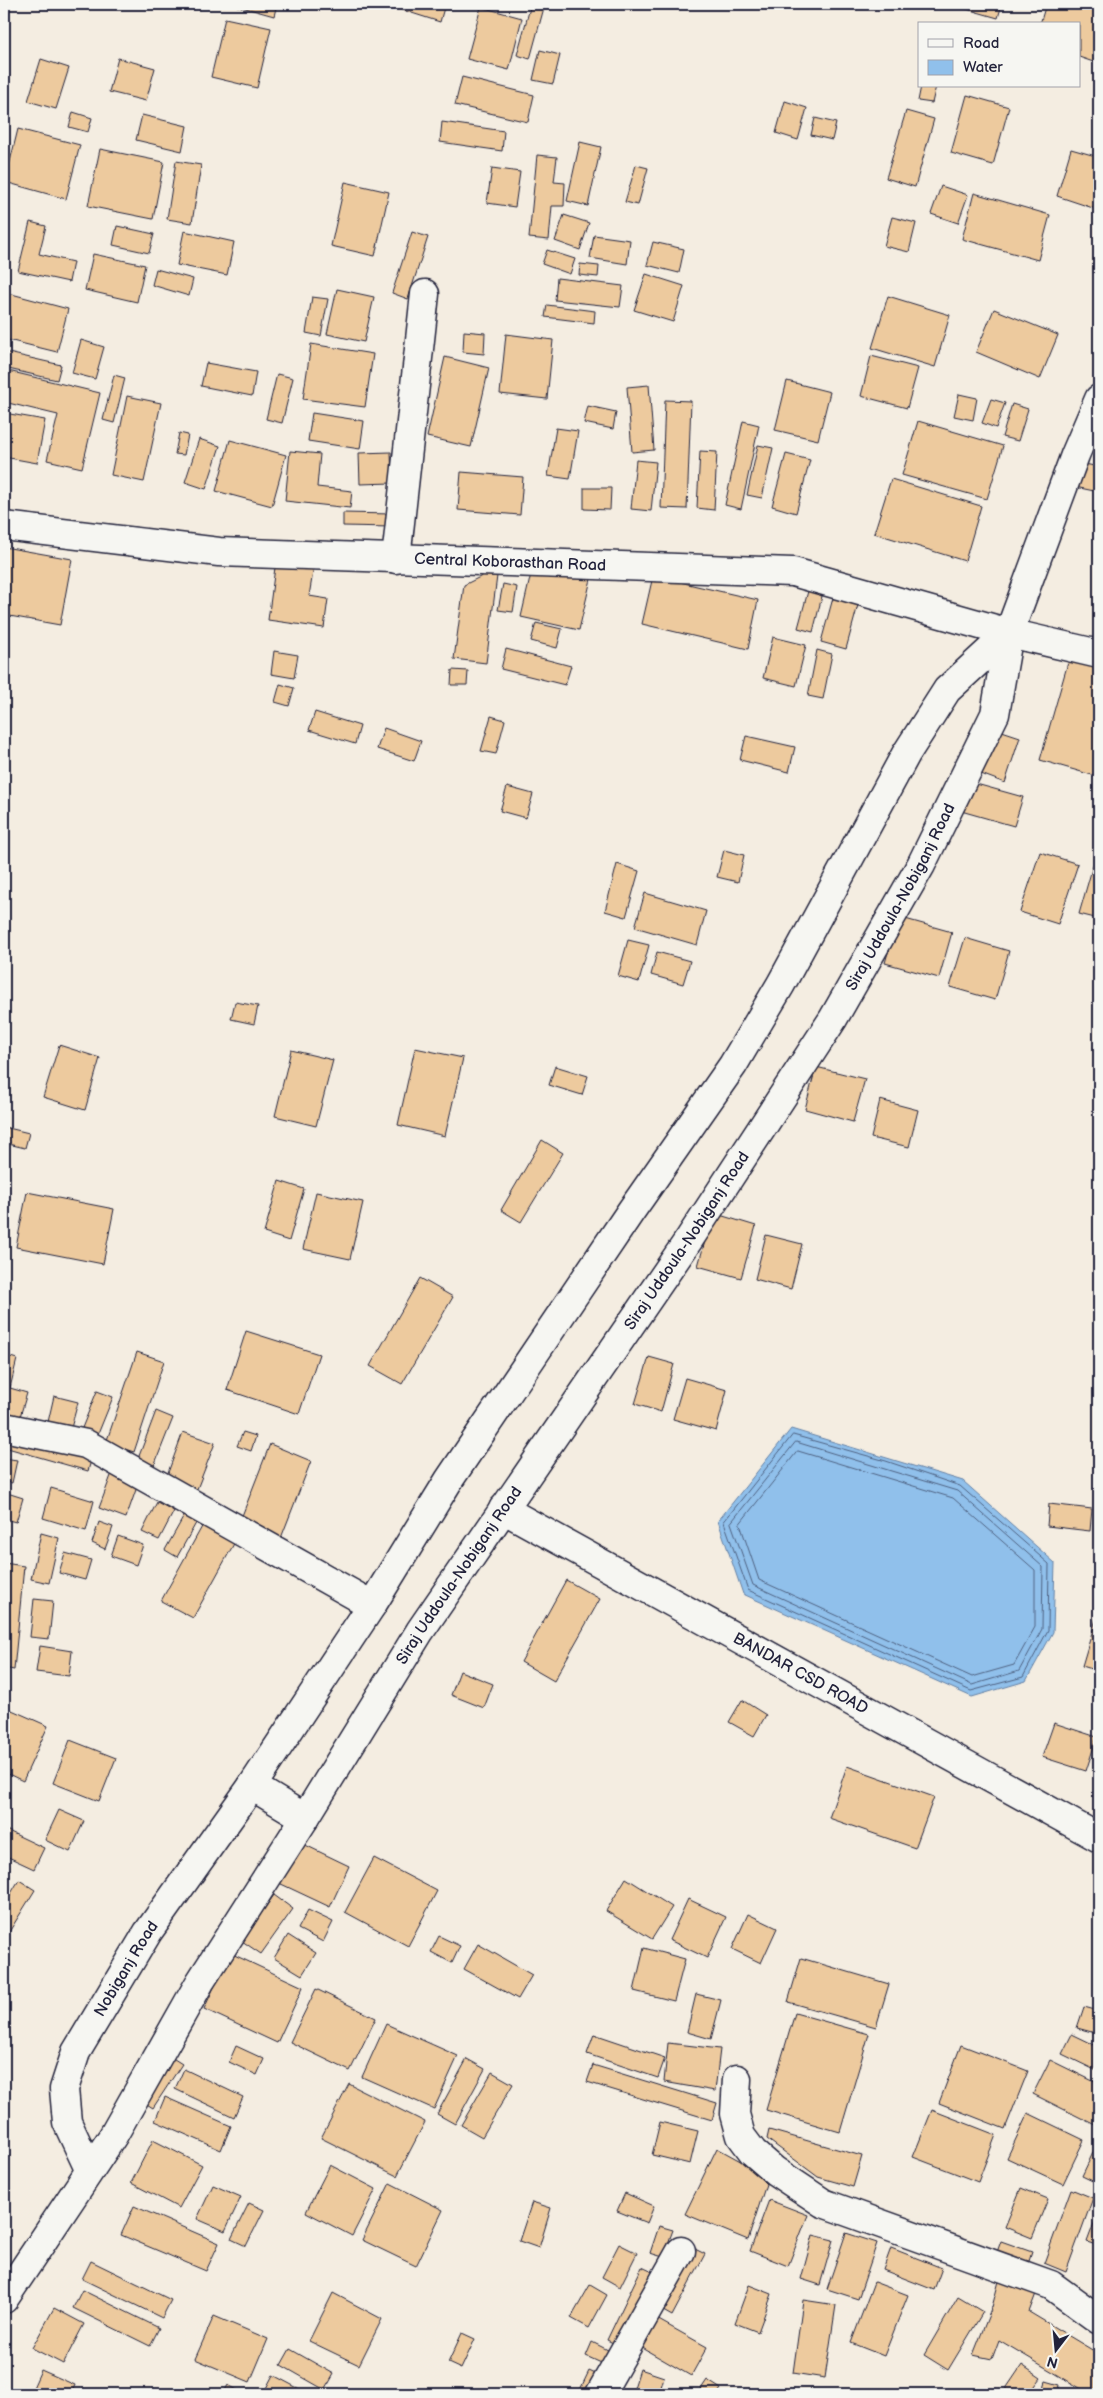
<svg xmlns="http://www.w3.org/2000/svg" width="1103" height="2398" viewBox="0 0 1103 2398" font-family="'Balsamiq Sans',sans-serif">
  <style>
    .water { fill: #90c0eb; stroke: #6481a5 }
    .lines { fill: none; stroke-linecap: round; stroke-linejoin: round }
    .shore { stroke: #4e6181; stroke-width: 1 }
    .building { fill: #edca9e; stroke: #22223b }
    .street-casing { stroke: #22223b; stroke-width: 31 }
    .secondary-casing { stroke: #22223b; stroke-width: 31 }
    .street { stroke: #f6f6f2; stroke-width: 28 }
    .secondary { stroke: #f6f6f2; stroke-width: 28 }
    .labels { text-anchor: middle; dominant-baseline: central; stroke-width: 4; stroke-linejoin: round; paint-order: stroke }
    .street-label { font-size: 16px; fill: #22223b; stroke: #f6f6f2 }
  </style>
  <rect width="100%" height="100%" fill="#f4ede1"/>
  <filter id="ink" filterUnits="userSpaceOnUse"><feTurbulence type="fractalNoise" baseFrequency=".02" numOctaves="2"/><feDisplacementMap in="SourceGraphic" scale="10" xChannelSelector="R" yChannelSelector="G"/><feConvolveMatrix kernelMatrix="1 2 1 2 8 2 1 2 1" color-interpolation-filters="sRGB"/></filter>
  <g filter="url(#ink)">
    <path class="water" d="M791 1429 963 1481 1055 1563 1053 1632 1026 1681 972 1697 743 1594 718 1521Z"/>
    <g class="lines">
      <path class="shore" d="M793 1435 886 1461 960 1486 1049 1564 1048 1630 1023 1677 971 1691 748 1590 724 1522Z
        M796 1442 957 1491 1043 1567 1042 1629 1019 1671 972 1685 753 1585 731 1523Z
        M798 1451 953 1498 1035 1570V1627L1014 1665 972 1677 759 1580 740 1524Z"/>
    </g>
    <path class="building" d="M231 4H277L274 16Z
      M398 4H445L440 22 396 8Z
      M531 4H545L530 59 517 55Z
      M964 4H1002L998 18 963 8Z
      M1046 4H1087L1099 8V64L1079 57V24H1040Z
      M481 7 522 18 509 70 467 59Z
      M225 18 271 28 257 88 211 77Z
      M540 50 560 55 553 84 533 80Z
      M118 58 155 68 146 101 109 92Z
      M41 59 69 68 56 109 28 101Z
      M462 77 534 95 528 122 455 105Z
      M921 86H936L932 103 918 101Z
      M967 95 1009 107 993 165 951 153Z
      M785 101 807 108 798 140 776 133Z
      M906 111 934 119 915 187 886 178Z
      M73 112 92 118 88 132 69 127Z
      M142 115 187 126 182 151 136 140Z
      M815 118 836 123 832 140 811 135Z
      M442 122 504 131 502 151 440 142Z
      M18 129 80 145 66 199 5 182Z
      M580 142 601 147 588 206 567 201Z
      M100 149 164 162 153 219 88 206Z
      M1071 149 1099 157V210L1057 196Z
      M537 155 557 157 554 182 565 183 564 206H552L549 240 529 238Z
      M176 161 201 165 192 223 167 219Z
      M636 165 648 168 638 205 625 202Z
      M492 168 520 172 515 207 487 203Z
      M345 182 389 192 375 256 331 246Z
      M941 186 968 195 958 223 931 214Z
      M974 193 1050 215 1038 260 962 239Z
      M564 215 589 223 580 250 555 241Z
      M892 217 916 223 909 252 884 246Z
      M30 222 46 226 39 254 73 262 69 282 18 271Z
      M117 226 154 234 149 253 113 245Z
      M184 231 234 242 227 275 177 265Z
      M412 232 428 237 408 299 392 293Z
      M594 235 630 240 627 264 590 258Z
      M653 242 684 249 679 273 647 265Z
      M547 250 575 259 570 274 542 264Z
      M93 254 145 265 137 302 85 290Z
      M580 264 599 266 598 277 579 275Z
      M156 269 193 279 189 296 152 285Z
      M646 274 684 286 673 322 634 310Z
      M557 278 623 286 620 307 555 300Z
      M337 289 374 297 364 342 327 334Z
      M4 292 68 309 57 352 4 339Z
      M888 296 950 315 935 367 872 348Z
      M312 297 328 299 321 336 306 333Z
      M547 305 595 311 594 323 545 317Z
      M994 309 1058 335 1040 379 976 352Z
      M464 331 485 333 484 354 463 352Z
      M506 334 553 340 547 399 500 394Z
      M81 340 104 347 95 379 72 373Z
      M311 344 373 354 365 407 303 399Z
      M4 352 61 365 57 380 4 368Z
      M871 356 918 368 907 408 861 396Z
      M445 357 489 368 471 447 427 437Z
      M206 363 256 372 252 396 201 386Z
      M4 370 100 393 82 468 47 460 58 415 4 402Z
      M277 374 293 378 282 423 266 419Z
      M114 375 125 378 114 423 103 420Z
      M787 381 830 392 818 440 775 430Z
      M649 385 654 450 632 452 627 387Z
      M959 394 977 398 973 420 954 416Z
      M127 396 161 403 144 482 111 475Z
      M991 399 1005 403 996 428 982 423Z
      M665 400 691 401 687 509 661 508Z
      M1012 404 1028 409 1018 441 1002 437Z
      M588 406 616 412 613 429 584 423Z
      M4 413 45 420 37 463 4 457Z
      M312 413 364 421 360 449 308 441Z
      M743 421 759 425 741 509 725 505Z
      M918 421 1003 446 987 499 902 475Z
      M556 428 578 431 570 479 548 476Z
      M179 433 188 435 184 455 175 454Z
      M199 439 220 446 206 489 185 482Z
      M230 440 286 455 272 506 216 491Z
      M758 445 773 448 762 498 747 495Z
      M290 451 320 454 317 487 352 491 350 508 285 501Z
      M700 451 717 452 714 510 697 508Z
      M391 452 392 483 360 484 359 453Z
      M786 454 810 460 796 513 772 506Z
      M636 460 656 462 651 511 631 509Z
      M1080 463 1099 467V492L1075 487Z
      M461 472 523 477 520 515 458 510Z
      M891 479 981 506 965 561 874 533Z
      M584 488H611L610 510 584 509Z
      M343 513 392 514V527L343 526Z
      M4 547 72 559 60 625 4 615Z
      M276 560 314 566 309 596 328 599 324 628 268 620Z
      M533 565 591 579 579 630 521 617Z
      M498 568 486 663 454 659 464 585Z
      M653 576 758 600 748 649 642 624Z
      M811 580 825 584 813 632 798 628Z
      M503 584 517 587 513 612 498 610Z
      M836 587 861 594 846 649 821 642Z
      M536 623 562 629 557 648 531 641Z
      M773 637 806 645 796 686 763 678Z
      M506 649 571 666 565 685 501 669Z
      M817 650 832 654 823 699 808 696Z
      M274 651 298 655 294 678 271 674Z
      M1071 652 1099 660V777L1040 760Z
      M452 670 468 671 467 685H451Z
      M280 684 294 688 289 706 275 702Z
      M315 712 360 726 355 744 309 730Z
      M491 716 505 720 496 754 481 751Z
      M384 728 421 741 414 761 377 749Z
      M996 729 1020 737 1005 783 981 774Z
      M746 736 795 747 789 772 740 760Z
      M969 782 1023 797 1014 826 961 811Z
      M507 787 533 794 526 818 500 811Z
      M724 850 744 855 738 882 717 877Z
      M1040 852 1078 864 1058 924 1020 912Z
      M1096 855H1099V919L1079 914Z
      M617 864 639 871 626 917 605 911Z
      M645 893 706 911 697 945 635 927Z
      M898 917 952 932 939 978 885 963Z
      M965 938 1009 951 995 1000 950 987Z
      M628 940 649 945 639 982 618 976Z
      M657 952 690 961 683 984 651 975Z
      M235 1002 258 1006 254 1024 231 1019Z
      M59 1045 100 1058 85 1110 43 1097Z
      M415 1048 463 1058 445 1136 398 1125Z
      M291 1050 333 1060 316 1126 275 1116Z
      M555 1066 588 1076 582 1095 549 1085Z
      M816 1067 865 1079 853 1122 805 1109Z
      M880 1100 918 1110 909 1147 871 1138Z
      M4 1127 29 1133 25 1148 4 1143Z
      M542 1140 563 1153 521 1222 501 1210Z
      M279 1181 304 1189 289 1241 264 1233Z
      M27 1192 114 1209 103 1264 16 1247Z
      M316 1192 363 1202 350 1259 303 1249Z
      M713 1213 756 1226 741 1278 698 1266Z
      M766 1235 802 1244 791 1289 755 1279Z
      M420 1278 453 1297 402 1384 370 1366Z
      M246 1331 319 1354 299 1414 227 1390Z
      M137 1352 164 1361 134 1452 106 1443Z
      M4 1355 17 1359 10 1388 27 1393 19 1420 4 1415Z
      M649 1357 674 1364 661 1412 635 1404Z
      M685 1378 727 1390 716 1431 673 1419Z
      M97 1391 113 1397 98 1434 82 1428Z
      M54 1396 78 1402 71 1428 48 1422Z
      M156 1411 173 1418 152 1471 136 1464Z
      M183 1432 215 1443 197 1489 166 1478Z
      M243 1432 256 1436 251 1451 237 1446Z
      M4 1433 92 1457 88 1471 4 1447Z
      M270 1444 311 1461 281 1538 240 1521Z
      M4 1458 17 1460 12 1483 4 1481Z
      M112 1473 138 1484 126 1518 99 1508Z
      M51 1488 94 1501 86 1531 43 1518Z
      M4 1492 23 1498 16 1522 4 1519Z
      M157 1502 174 1511 159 1540 142 1532Z
      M1049 1504 1092 1509 1090 1531 1047 1526Z
      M188 1509 200 1516 177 1557 165 1550Z
      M99 1522 113 1527 105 1549 92 1543Z
      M204 1523 236 1540 193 1618 161 1601Z
      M41 1533 59 1538 49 1583 31 1579Z
      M118 1536 143 1545 136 1565 111 1556Z
      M65 1553 91 1560 85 1580 59 1573Z
      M4 1563 24 1566 14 1670 4 1668Z
      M566 1580 600 1599 554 1681 521 1662Z
      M34 1599 53 1601 49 1639 30 1637Z
      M1096 1619 1099 1620V1671L1082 1666Z
      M40 1646 72 1651 69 1676 36 1672Z
      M460 1671 493 1684 484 1708 451 1695Z
      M742 1700 766 1715 754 1736 729 1722Z
      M5 1707 48 1726 23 1781 4 1772Z
      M1054 1723 1097 1737 1086 1771 1042 1757Z
      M70 1740 116 1758 99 1801 53 1783Z
      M847 1766 934 1797 915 1848 829 1818Z
      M59 1810 84 1821 70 1852 45 1840Z
      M4 1829 44 1848 34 1869 4 1855Z
      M299 1842 349 1866 330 1907 279 1883Z
      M374 1858 437 1891 408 1946 345 1912Z
      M626 1878 672 1907 652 1939 606 1911Z
      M19 1880 35 1890 4 1940V1905Z
      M274 1895 293 1909 261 1954 242 1941Z
      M688 1899 726 1917 707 1958 669 1940Z
      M308 1910 333 1922 323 1942 298 1929Z
      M748 1914 777 1928 761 1963 732 1949Z
      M288 1935 316 1953 302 1975 274 1958Z
      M439 1936 460 1946 452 1963 431 1952Z
      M478 1944 532 1975 518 1999 464 1969Z
      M644 1948 685 1959 674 2001 634 1991Z
      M230 1953 303 1987 277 2043 204 2009Z
      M801 1958 889 1984 876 2027 788 2002Z
      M316 1989 376 2018 350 2071 290 2042Z
      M696 1994 721 2000 711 2039 687 2032Z
      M1084 2007 1099 2011V2034L1077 2028Z
      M795 2013 869 2034 840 2132 766 2110Z
      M386 2024 458 2056 434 2109 362 2077Z
      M594 2034 665 2058 658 2078 587 2054Z
      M1072 2034 1099 2047V2065L1097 2071 1062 2054Z
      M668 2043 720 2049 715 2091 664 2082Z
      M961 2045 1028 2071 1005 2129 939 2103Z
      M236 2046 264 2059 257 2075 229 2062Z
      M171 2057 182 2064 153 2108 142 2101Z
      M467 2059 485 2069 455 2124 437 2114Z
      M1050 2060 1099 2084V2116L1095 2125 1033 2094Z
      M593 2065 717 2103 712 2120 587 2082Z
      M184 2069 243 2097 234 2117 175 2089Z
      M492 2072 513 2084 482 2137 461 2125Z
      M349 2084 425 2122 397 2176 321 2138Z
      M165 2097 231 2126 221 2150 155 2121Z
      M932 2110 996 2135 978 2182 913 2157Z
      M1028 2113 1084 2140 1063 2184 1007 2158Z
      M660 2122 698 2131 690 2164 652 2155Z
      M769 2130 862 2156 853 2187 818 2177 767 2139Z
      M153 2140 202 2165 179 2208 131 2183Z
      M1099 2140V2184L1082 2176Z
      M717 2148 746 2164 766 2184 748 2240 685 2214Z
      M330 2165 376 2189 352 2236 306 2212Z
      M390 2183 443 2210 416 2266 362 2240Z
      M213 2185 241 2197 225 2231 197 2219Z
      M1021 2188 1048 2199 1032 2238 1005 2227Z
      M1071 2189 1093 2198 1066 2272 1044 2263Z
      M625 2193 654 2206 647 2223 617 2211Z
      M769 2200 808 2215 788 2266 750 2251Z
      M532 2202 551 2208 539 2248 519 2241Z
      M249 2203 264 2210 246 2246 231 2239Z
      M134 2206 219 2243 206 2271 121 2235Z
      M1099 2210V2246L1087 2242Z
      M659 2226 673 2230 663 2257 650 2253Z
      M846 2233 877 2243 858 2299 827 2289Z
      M813 2235 833 2240 820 2285 801 2279Z
      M1001 2241 1032 2252 1028 2264 997 2252Z
      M619 2244 637 2253 620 2287 602 2277Z
      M691 2247 705 2254 672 2316 658 2308Z
      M891 2248 942 2268 934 2290 883 2270Z
      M91 2261 171 2300 162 2318 82 2279Z
      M642 2267 657 2274 623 2348 607 2340Z
      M1002 2270 1039 2286 1029 2312 1099 2354V2394H1090L999 2340 992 2359 973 2355 992 2307Z
      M874 2282 908 2295 884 2356 851 2343Z
      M590 2285 607 2295 589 2328 571 2318Z
      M749 2285 772 2294 758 2332 735 2323Z
      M82 2290 159 2328 150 2346 73 2308Z
      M333 2293 382 2319 359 2365 309 2341Z
      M958 2297 983 2312 948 2370 924 2355Z
      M803 2300 836 2305 825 2378 793 2373Z
      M54 2308 84 2324 63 2364 32 2348Z
      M214 2316 268 2339 250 2382 195 2359Z
      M655 2318 707 2347 691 2376 639 2346Z
      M462 2333 475 2339 461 2369 448 2363Z
      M592 2342 616 2354 610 2367 586 2356Z
      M290 2349 334 2374 325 2390 281 2365Z
      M1022 2365 1041 2378 1029 2394H1004L1003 2393Z
      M640 2369 664 2377 659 2394H632Z
      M41 2370 75 2385 71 2394H41L32 2390Z
      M589 2371 602 2377 594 2394H578Z
      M273 2375 309 2394H263Z
      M707 2380 721 2389 717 2394H702L699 2392Z
      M1046 2381 1060 2385 1058 2394 1043 2391Z
      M228 2385 245 2394H223Z"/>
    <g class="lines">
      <defs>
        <g id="street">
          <path id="s1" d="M4 526 219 552 793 572 1009 633 1099 654"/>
          <path d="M396 559 425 294"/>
          <path d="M4 1427 86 1444 372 1605"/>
          <path id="s2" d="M503 1509 1099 1838"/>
          <path d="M737 2079 735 2114 741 2136 753 2152 775 2171 823 2203 1051 2285 1099 2320"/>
          <path d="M600 2394 681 2251"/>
        </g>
        <g id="secondary">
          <path d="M252 1786 305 1818"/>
          <path id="s3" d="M89 2169 67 2122 64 2089 76 2052 148 1932 252 1786 372 1605 449 1480 631 1211 733 1065 781 984 906 754 947 690 1009 633"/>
          <path id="s4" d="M4 2299 113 2136 200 1982 305 1818 420 1631 690 1238 833 1019 921 865 995 714 1009 633 1075 455 1099 399"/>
        </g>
      </defs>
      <use href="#street" class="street-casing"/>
      <use href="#secondary" class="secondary-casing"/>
      <use href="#street" class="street"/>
      <use href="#secondary" class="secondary"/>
    </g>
  </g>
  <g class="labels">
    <g class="street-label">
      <text stroke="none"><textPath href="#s1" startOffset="508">Central Koborasthan Road</textPath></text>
      <text stroke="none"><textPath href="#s4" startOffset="1665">Siraj Uddoula-Nobiganj Road</textPath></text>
      <text stroke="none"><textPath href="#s4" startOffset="1260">Siraj Uddoula-Nobiganj Road</textPath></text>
      <text stroke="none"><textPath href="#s4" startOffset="855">Siraj Uddoula-Nobiganj Road</textPath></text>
      <text stroke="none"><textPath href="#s2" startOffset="340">BANDAR CSD ROAD</textPath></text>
      <text stroke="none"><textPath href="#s3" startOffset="221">Nobiganj Road</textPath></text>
    </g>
  </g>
  <rect width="1103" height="2398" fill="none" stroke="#f6f6f2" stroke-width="20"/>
  <rect x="10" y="10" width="1083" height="2378" fill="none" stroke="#22223b" stroke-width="2" filter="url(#ink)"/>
  <rect x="918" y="22" width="162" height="65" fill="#f6f6f2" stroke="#a1a1a9"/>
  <rect x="928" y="39" width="25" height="8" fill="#f6f6f2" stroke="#a1a1a9"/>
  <text x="963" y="48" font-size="15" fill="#22223b">Road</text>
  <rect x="928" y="60" width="25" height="15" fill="#90c0eb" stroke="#a1a1a9"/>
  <text x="963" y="72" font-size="15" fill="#22223b">Water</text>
  <g transform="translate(1056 2350) rotate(196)" stroke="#f6f6f2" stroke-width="4" paint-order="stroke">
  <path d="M0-4L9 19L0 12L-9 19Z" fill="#22223b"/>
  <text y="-8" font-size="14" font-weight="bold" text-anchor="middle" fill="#22223b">N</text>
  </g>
</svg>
